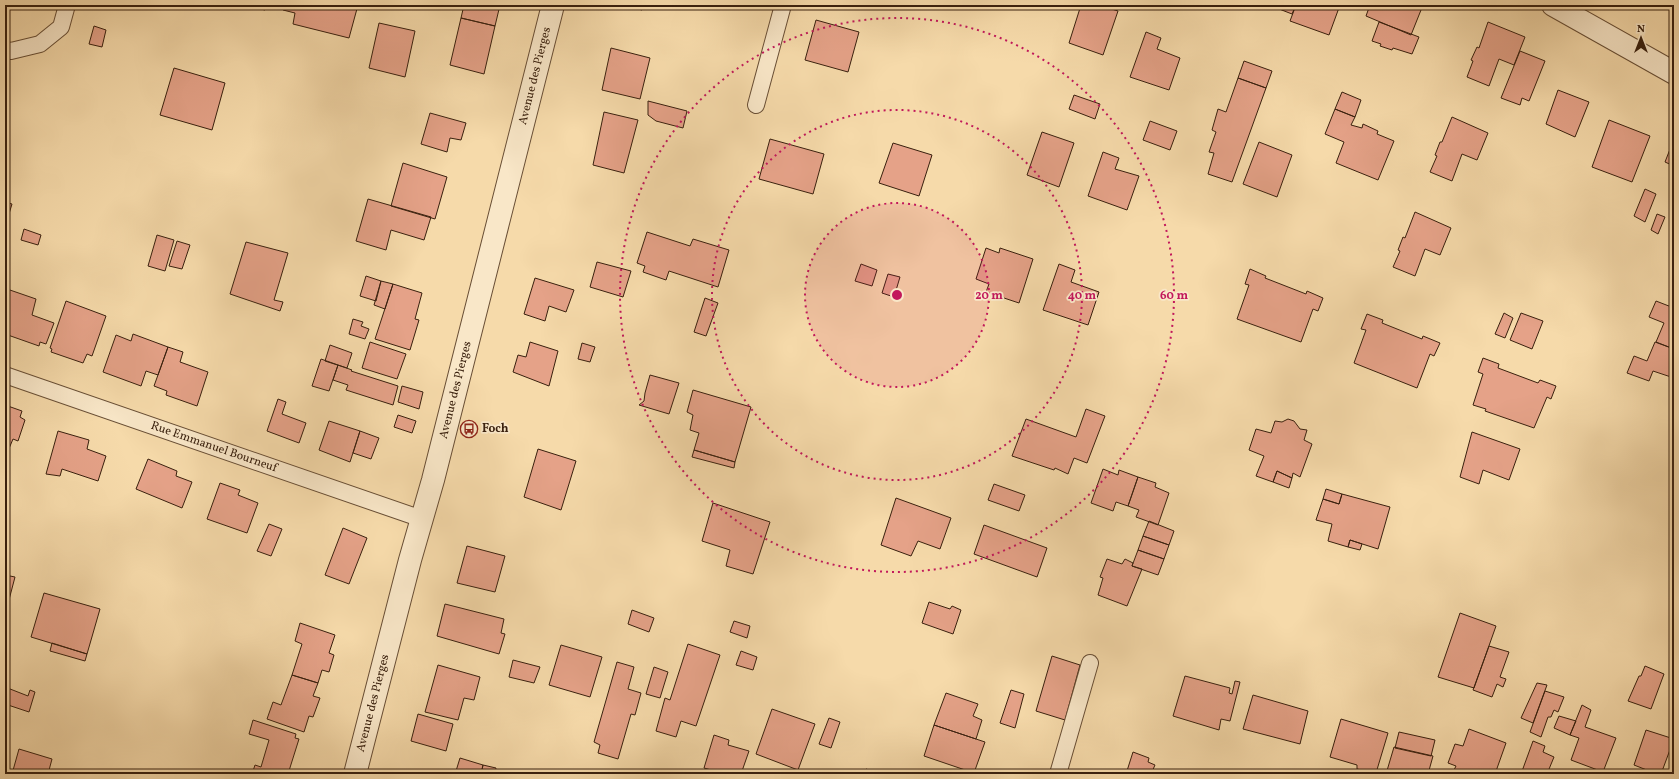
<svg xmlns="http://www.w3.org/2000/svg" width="1679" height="779" viewBox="0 0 1679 779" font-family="Vollkorn,serif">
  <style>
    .building { fill: #e5a288; stroke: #39200e }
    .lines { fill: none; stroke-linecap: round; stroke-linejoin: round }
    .service-casing { stroke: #684e35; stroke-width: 18 }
    .minor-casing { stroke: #684e35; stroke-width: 24 }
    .service { stroke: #f9e7c8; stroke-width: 16 }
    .minor { stroke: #f9e7c8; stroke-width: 22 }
    .ring { fill: none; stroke: #c2185b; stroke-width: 2; stroke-dasharray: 2 4 }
    .labels { text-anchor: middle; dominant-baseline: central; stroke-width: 3.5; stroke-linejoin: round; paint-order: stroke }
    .street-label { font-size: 12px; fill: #39200e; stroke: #f9e7c8 }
    .poi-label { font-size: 12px; font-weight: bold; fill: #39200e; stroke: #f9e7c8; text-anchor: start }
    .centre { fill: #c2185b; stroke: #f9e7c8; stroke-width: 2 }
    .ring-label { font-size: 12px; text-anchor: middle; font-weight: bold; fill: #c2185b; stroke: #f9e7c8; stroke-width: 3.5; stroke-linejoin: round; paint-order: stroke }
  </style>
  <rect width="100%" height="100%" fill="#f6daaa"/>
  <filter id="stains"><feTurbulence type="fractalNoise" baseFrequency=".005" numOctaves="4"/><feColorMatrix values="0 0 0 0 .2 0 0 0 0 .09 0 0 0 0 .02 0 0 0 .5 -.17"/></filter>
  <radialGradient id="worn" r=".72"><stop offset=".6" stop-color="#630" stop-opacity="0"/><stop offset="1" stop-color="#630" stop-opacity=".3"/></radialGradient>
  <path class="building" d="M243 5H267L265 10Z
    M284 5H358L349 38 293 24 295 13 283 10Z
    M464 5H500L495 26 461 18Z
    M624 5H643L642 10Z
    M1081 5H1099L1118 11 1103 55 1069 43Z
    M1269 5H1296L1292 14Z
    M1296 5H1340L1329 35 1290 21Z
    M1370 5H1423L1411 35 1366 16Z
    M461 18 495 26 484 74 450 65Z
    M816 20 859 32 848 72 805 60Z
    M1379 22 1419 37 1412 54 1393 48 1392 50 1380 46 1381 44 1372 41Z
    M1488 22 1525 37 1514 65 1499 59 1489 86 1467 77 1473 61 1471 60 1477 47 1479 48Z
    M379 23 415 31 405 77 369 68Z
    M94 26 106 30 102 47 89 44Z
    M1146 32 1161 38 1157 49 1180 58 1169 90 1130 77Z
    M611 48 650 58 640 99 602 90Z
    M1520 51 1545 61 1529 101 1522 98 1520 105 1501 98Z
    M1244 61 1272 71 1266 88 1238 78Z
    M174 68 225 83 212 130 160 115Z
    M1238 78 1266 88 1232 182 1208 174 1214 153 1209 152 1216 132 1212 130 1218 109 1226 112Z
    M1558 90 1589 102 1575 137 1546 124Z
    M1342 92 1361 100 1355 117 1335 109Z
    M1074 95 1100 104 1095 119 1069 109Z
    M648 101 687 111 683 128 656 121 648 115Z
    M1335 109 1355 117 1351 125 1362 128 1363 124 1378 131 1377 134 1394 141 1378 180 1336 163 1344 142 1325 134Z
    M604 112 638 120 624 173 593 165Z
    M430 113 466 123 461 140 450 138 447 152 421 144Z
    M1452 117 1488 133 1477 160 1462 154 1452 181 1430 172 1437 156 1435 155 1440 142H1442Z
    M1609 120 1650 136 1632 182 1592 167Z
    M1150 121 1177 131 1170 150 1143 140Z
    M1042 132 1074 143 1059 187 1027 175Z
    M770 139 824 154 813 194 759 179Z
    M1674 139V166L1665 162Z
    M1259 142 1292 155 1277 197 1243 184Z
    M893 143 932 155 919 196 879 183Z
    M1103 152 1119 158 1115 169 1139 176 1127 210 1088 196Z
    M403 163 447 177 435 219 391 206Z
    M1645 189 1656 194 1645 222 1634 216Z
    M368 199 431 217 424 240 391 230 386 250 356 241Z
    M5 202 12 204 5 227Z
    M1415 212 1451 228 1440 255 1425 249 1415 276 1393 267 1400 251 1398 250 1403 237 1405 238Z
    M1657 214 1665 217 1658 234 1651 230Z
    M24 229 41 235 38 245 21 240Z
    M647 232 690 246 693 239 729 250 718 287 669 271 666 280 643 272 645 266 637 263Z
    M157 235 174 240 165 271 148 266Z
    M177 241 190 245 182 269 169 266Z
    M246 242 288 253 274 300 283 302 280 311 230 294Z
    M986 248 999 253 1000 248 1033 259 1019 303 986 292 989 284 976 279Z
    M597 262 631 271 623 297 590 287Z
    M861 264 877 270 872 286 855 281Z
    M1059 264 1075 270 1071 282 1099 292 1088 325 1043 310Z
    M1250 269 1266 276 1265 278 1306 294 1307 291 1323 298 1318 311 1313 309 1301 342 1237 319 1249 285 1245 284Z
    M888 274 900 277 894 297 882 293Z
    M366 276 381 281 376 301 360 296Z
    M535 278 574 290 566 312 549 306 545 321 524 314Z
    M381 281 393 284 385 309 374 305Z
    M393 284 422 293 415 319 419 320 410 350 375 339Z
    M7 289 36 299 32 315 54 323 46 344 40 342 39 346 5 334V295Z
    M705 298 718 303 706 336 694 332Z
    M66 301 106 316 92 356 87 354 83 363 51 352 52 349 50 348Z
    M1656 301 1674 308V349L1656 342 1664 323 1649 317Z
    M1504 313 1513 318 1505 338 1495 334Z
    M1521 313 1543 321 1532 349 1510 340Z
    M1367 314 1383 320 1382 323 1422 339 1423 336 1440 343 1434 356 1430 354 1417 388 1354 363 1366 330 1361 329Z
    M353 319 363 322 361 326 369 329 365 339 349 334Z
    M133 334 168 347 158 375 146 371 141 386 103 372 116 335 131 341Z
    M370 342 406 354 397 379 362 368Z
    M530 342 558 351 549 386 513 372 518 355 526 357Z
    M1655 342 1674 349V378L1653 371 1649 381 1627 373 1634 356 1647 361Z
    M582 343 595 347 590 362 578 359Z
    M330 345 352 353 347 368 325 361Z
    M168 347 183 352 180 362 208 372 197 406 166 395 167 391 154 386Z
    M1483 358 1499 364 1498 368 1538 383 1540 380 1556 386 1551 399 1547 397 1534 428 1485 411 1486 409 1473 405 1483 374 1478 372Z
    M321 359 338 365 329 391 312 386Z
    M338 365 352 370 351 371 398 386 393 405 346 390 348 385 333 380Z
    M650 375 679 383 669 414 639 405 644 401 645 393Z
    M402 386 423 392 419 409 398 402Z
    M693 390 751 407 735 462 694 450 699 433 690 430 693 415 687 412Z
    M278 399 286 402 282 414 306 423 299 443 267 431Z
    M5 405 22 411 20 417 25 420 18 441 13 439 5 458Z
    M1086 409 1105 416 1087 463 1074 458 1068 474 1055 468 1054 470 1012 456 1026 419 1076 437Z
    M398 415 416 421 412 433 394 427Z
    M1288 419 1294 421 1300 429 1307 430 1304 440 1312 444 1300 477 1293 473 1292 478 1277 471 1273 482 1256 476 1264 456 1249 450 1256 429 1271 433 1275 421 1282 422Z
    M329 421 360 431 350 462 319 450Z
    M58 431 89 440 87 449 106 456 98 481 62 469 60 476 46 474Z
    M360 431 379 438 371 459 353 453Z
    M1472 432 1520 449 1509 480 1483 470 1479 484 1460 477Z
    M538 449 576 461 561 510 524 497Z
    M694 450 735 462 734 468 692 457Z
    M148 459 177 471 176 476 192 482 182 508 136 489Z
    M1103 469 1118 475 1119 470 1138 477 1128 506 1116 502 1113 511 1091 503Z
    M1277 471 1292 478 1289 488 1273 482Z
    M1138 477 1156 483 1155 487 1169 493 1158 525 1136 517 1139 510 1128 506Z
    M220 483 240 490 238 495 258 503 247 533 207 519Z
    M994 484 1025 495 1019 511 988 500Z
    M1326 489 1342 494 1339 504 1323 499Z
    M1342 494 1390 507 1378 549 1350 540 1348 547 1328 541 1332 524 1316 520 1323 499 1339 504Z
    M896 498 951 518 940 549 918 541 911 556 881 545Z
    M713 503 770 522 753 574 726 566 730 550 702 541Z
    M1149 521 1174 531 1169 545 1143 536Z
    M269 524 282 529 271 556 257 551Z
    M984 525 1047 548 1037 577 974 554Z
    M343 528 367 538 349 584 325 575Z
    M1143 536 1169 545 1164 559 1138 550Z
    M1350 540 1362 544 1360 550 1348 547Z
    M467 546 505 556 495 592 457 583Z
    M1138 550 1164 559 1158 575 1132 566Z
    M1107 559 1122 564 1125 559 1133 563 1132 566 1142 569 1127 606 1098 595 1103 578 1100 577Z
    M5 575 15 577 5 615Z
    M44 593 100 609 87 654 31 637Z
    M929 602 950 609 952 606 961 610 953 634 922 623Z
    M445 604 504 619 501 633 505 634 499 654 437 636Z
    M632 610 654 618 649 632 628 624Z
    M1460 613 1496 626 1474 688 1438 677Z
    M734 621 750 626 747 638 730 632Z
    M300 623 335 635 329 653 334 655 329 672 322 670 318 683 292 675 302 644 295 641Z
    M52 643 87 654 85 661 50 651Z
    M688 644 720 655 696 726 681 721 676 737 656 731 665 698 670 700Z
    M561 645 602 657 590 697 549 685Z
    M1489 646 1509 652 1500 677 1506 679 1503 687 1497 684 1492 697 1473 690Z
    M741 651 757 657 753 670 736 665Z
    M1052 656 1080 665 1065 720 1036 711Z
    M513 660 540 667 534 683 509 677Z
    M617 662 634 667 628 689 641 693 635 715 631 714 618 759 598 753 600 745 594 742Z
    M438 665 480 677 474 700 464 698 458 720 425 712Z
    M1645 666 1664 674 1651 709 1628 701 1639 676H1641Z
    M654 667 668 672 660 698 646 694Z
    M292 675 318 683 313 696 320 698 313 717 309 716 304 732 267 719 273 702 281 705Z
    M1185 676 1230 688 1229 693 1232 694 1235 681 1240 682 1230 721 1221 719 1219 730 1173 716Z
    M1537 683 1547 685 1533 723 1521 718Z
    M5 687 28 696 30 690 35 692 29 712 5 704Z
    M1011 690 1024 694 1015 728 1000 723Z
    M1545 691 1564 697 1558 712 1554 710 1551 717H1548L1541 737 1530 732Z
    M946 693 978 704 973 716 982 720 976 739 934 725Z
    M1253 695 1308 711 1300 744 1243 729Z
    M1582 705 1591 710 1585 727 1616 738 1603 772 1571 760 1579 738 1570 735Z
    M772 709 815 724 798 770 756 754Z
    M418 714 453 724 446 751 411 741Z
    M1559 716 1576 721 1570 735 1554 728Z
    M829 718 840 722 831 748 819 744Z
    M1341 719 1388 733 1376 773 1357 769V765L1330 757Z
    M253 720 296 734 295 738 299 739 288 774H252L255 765 261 767 269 740 249 734Z
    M934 725 985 742 974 773 924 756Z
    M1469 729 1506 743 1495 774H1463L1454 770 1456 766 1448 763 1455 744 1463 746Z
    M1646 730 1674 739 1661 774H1657L1634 765Z
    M1399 732 1435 740 1431 756 1395 748Z
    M714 735 729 740 728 745 749 751 741 774H714L715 771 704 768Z
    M1533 741 1545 746 1543 752 1554 757 1547 774 1541 771 1539 774H1521Z
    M1394 747 1433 756 1428 774H1386Z
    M19 749 52 759 48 774H12Z
    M1133 752 1149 758 1148 762 1155 765 1151 774 1145 772 1144 774H1126Z
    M460 758 483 765 481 774H468L456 771Z
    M483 765 496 768 495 774H481Z
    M866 769 882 774H864Z"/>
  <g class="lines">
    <defs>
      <g id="service">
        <path d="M5 50 11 51 40 44 61 27 67 5"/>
        <path d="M756 105 783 5"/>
        <path id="s1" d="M5 375 422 519"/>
        <path d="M1058 774 1090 663"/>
      </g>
      <g id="minor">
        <path d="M1553 5 1674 73"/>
        <path id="s2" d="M355 774 410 560 433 480 553 5"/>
      </g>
    </defs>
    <use href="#service" class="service-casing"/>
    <use href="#minor" class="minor-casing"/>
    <use href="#service" class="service"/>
    <use href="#minor" class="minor"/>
  </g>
  <circle cx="897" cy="295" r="92" fill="#c2185b" fill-opacity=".12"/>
  <g class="ring">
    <circle cx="897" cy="295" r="92"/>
    <circle cx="897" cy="295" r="185"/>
    <circle cx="897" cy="295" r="277"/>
  </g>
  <defs>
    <symbol id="bus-ring" viewBox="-11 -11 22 22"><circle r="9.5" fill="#f9e7c8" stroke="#8f2418" stroke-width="1.5"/><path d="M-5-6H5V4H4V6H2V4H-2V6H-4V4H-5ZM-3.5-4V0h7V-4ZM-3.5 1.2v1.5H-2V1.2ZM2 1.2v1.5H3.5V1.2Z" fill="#8f2418"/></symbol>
  </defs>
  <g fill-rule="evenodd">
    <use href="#bus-ring" x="459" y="419" width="20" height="20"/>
  </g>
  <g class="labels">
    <g class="street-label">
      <text stroke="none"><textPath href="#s2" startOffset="721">Avenue des Pierges</textPath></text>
      <text stroke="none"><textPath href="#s2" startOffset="397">Avenue des Pierges</textPath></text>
      <text stroke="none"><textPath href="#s1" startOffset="221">Rue Emmanuel Bourneuf</textPath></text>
      <text stroke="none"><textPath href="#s2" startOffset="73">Avenue des Pierges</textPath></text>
    </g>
    <g class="poi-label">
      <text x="482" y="429">Foch</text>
    </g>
  </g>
  <circle cx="897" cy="295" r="6" class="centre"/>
  <g class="ring-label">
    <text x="989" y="299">20 m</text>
    <text x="1082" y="299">40 m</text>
    <text x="1174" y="299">60 m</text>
  </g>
  <rect width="1679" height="779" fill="none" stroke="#f6daaa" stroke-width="20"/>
  <rect x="6" y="6" width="1667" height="767" fill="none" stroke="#39200e" stroke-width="2"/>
  <rect x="10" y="10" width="1659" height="759" fill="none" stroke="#39200e"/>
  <g transform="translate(1641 38)" stroke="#f9e7c8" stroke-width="3" paint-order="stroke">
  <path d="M0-3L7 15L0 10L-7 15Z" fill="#39200e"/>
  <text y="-6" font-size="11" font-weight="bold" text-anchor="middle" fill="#39200e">N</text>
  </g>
  <rect width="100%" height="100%" filter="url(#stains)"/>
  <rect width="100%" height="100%" fill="url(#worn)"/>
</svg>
